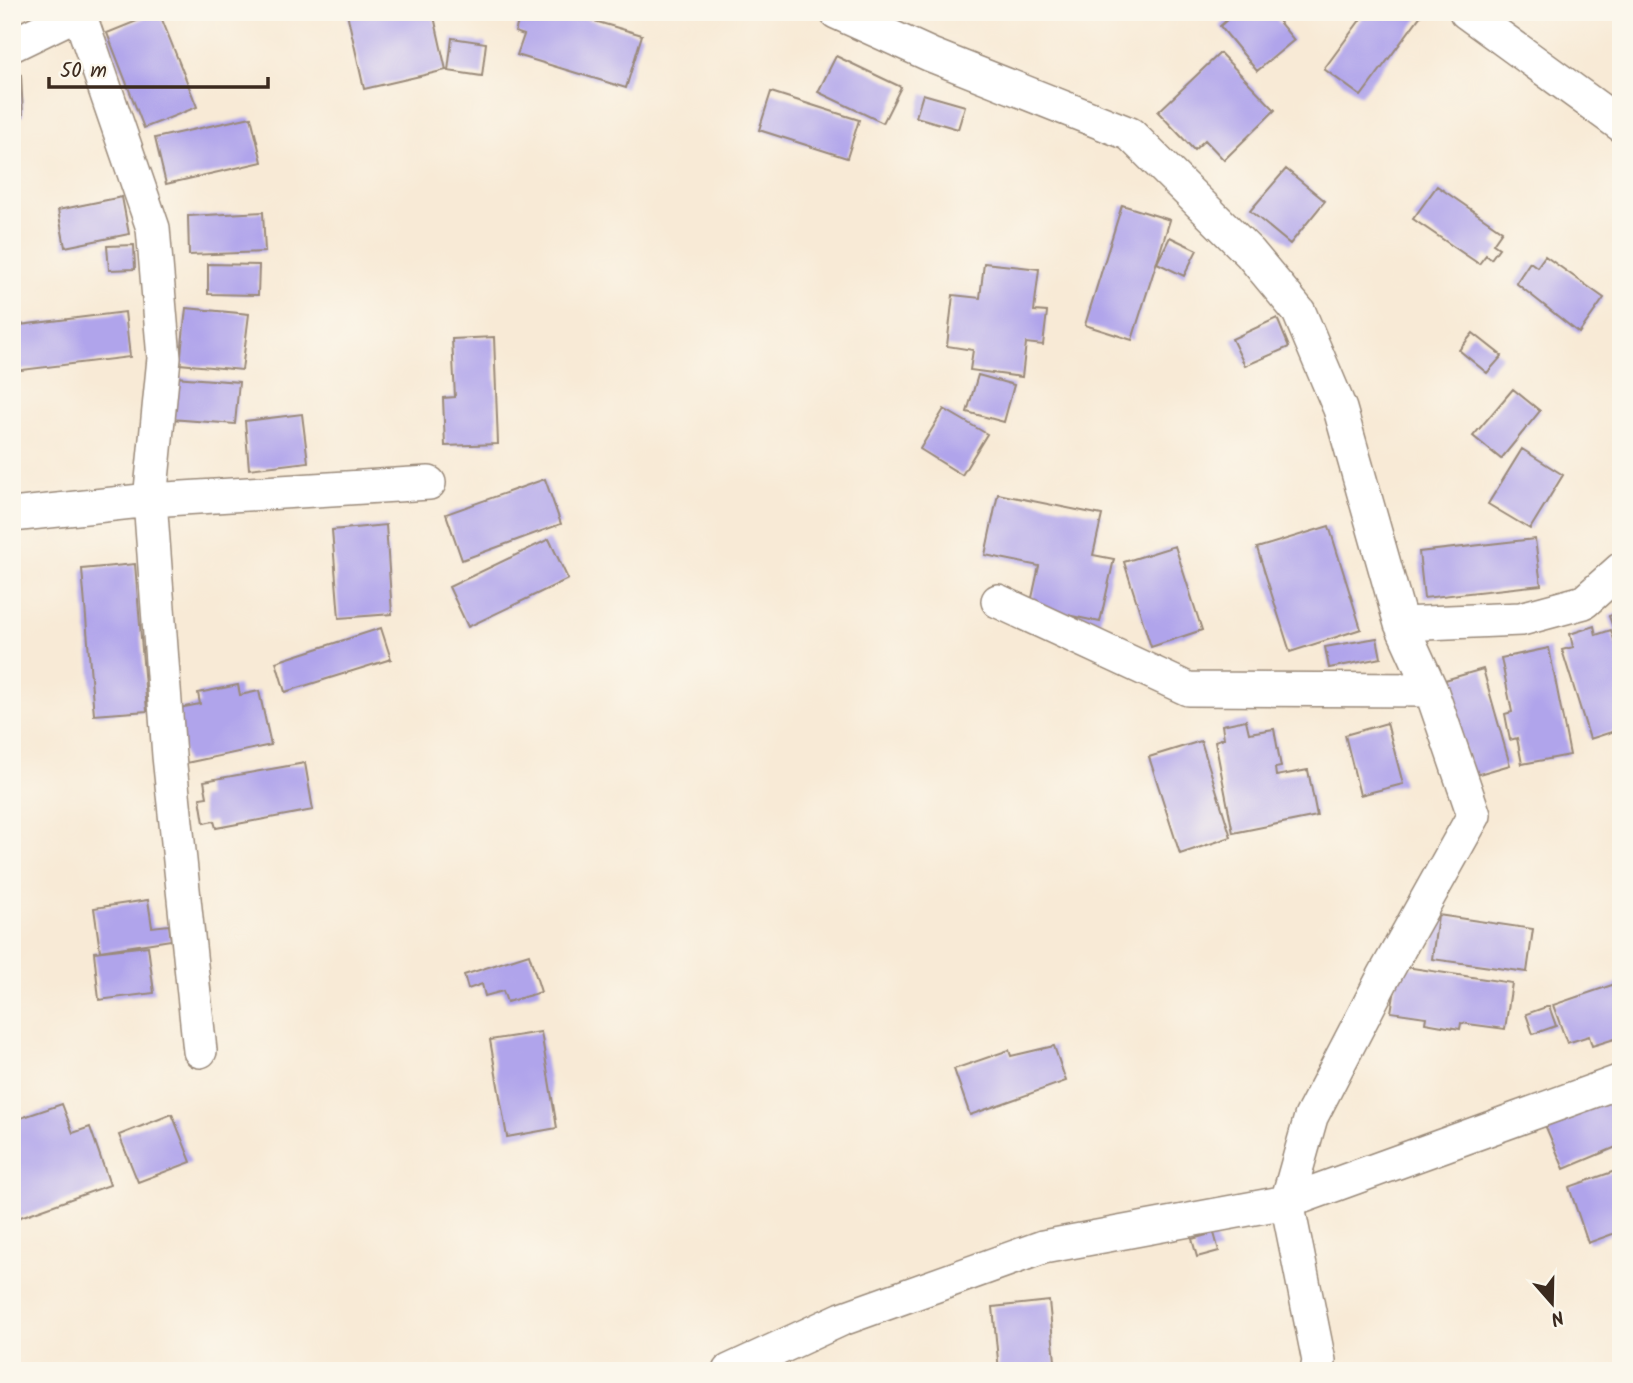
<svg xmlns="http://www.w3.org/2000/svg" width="1633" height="1383" viewBox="0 0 1633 1383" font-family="Kalam,sans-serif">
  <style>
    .building { fill: #b0a4eb }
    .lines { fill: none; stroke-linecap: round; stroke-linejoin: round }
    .minor-casing { stroke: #9a8a7a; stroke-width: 36 }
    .minor { stroke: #fff; stroke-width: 33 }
  </style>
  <rect width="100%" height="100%" fill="#fbf7ec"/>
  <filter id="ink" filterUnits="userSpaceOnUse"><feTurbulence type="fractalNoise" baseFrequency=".0143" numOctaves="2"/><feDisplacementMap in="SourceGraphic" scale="14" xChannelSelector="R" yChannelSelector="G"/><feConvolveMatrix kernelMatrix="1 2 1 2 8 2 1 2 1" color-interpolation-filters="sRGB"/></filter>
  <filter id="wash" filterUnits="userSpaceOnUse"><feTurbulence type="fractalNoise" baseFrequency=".00686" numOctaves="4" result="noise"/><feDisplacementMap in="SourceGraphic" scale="28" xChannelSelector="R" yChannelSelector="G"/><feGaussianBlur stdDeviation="1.57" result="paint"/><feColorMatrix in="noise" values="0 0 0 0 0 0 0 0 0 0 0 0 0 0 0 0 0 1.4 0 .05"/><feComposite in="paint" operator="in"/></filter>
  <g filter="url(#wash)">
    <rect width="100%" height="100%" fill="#f8ead6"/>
    <g id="blocks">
      <path class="building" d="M159 12 197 107 144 128 107 33Z
        M433 12 446 70 364 89 347 13Z
        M521 12H564L642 35 626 88 517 55 524 35 515 32Z
        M1236 12H1271L1294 40 1257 71 1220 26Z
        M1366 12H1418L1421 15 1361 96 1324 69Z
        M452 38 486 43 482 76 448 71Z
        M1220 53 1275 110 1224 160 1205 140 1194 150 1158 112Z
        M836 56 901 87 883 123 818 92Z
        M21 74 23 116 12 117V75Z
        M771 92 859 120 847 158 759 130Z
        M923 94 965 106 958 129 916 117Z
        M251 117 262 162 166 184 155 138Z
        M1286 169 1325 201 1290 244 1250 211Z
        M1437 186 1502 231 1493 244 1499 248 1491 259 1486 255 1479 264 1413 219Z
        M122 197 129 234 65 247 58 210Z
        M1122 205 1170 220 1132 340 1085 325Z
        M263 212 265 252 189 255 188 216Z
        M1170 237 1197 250 1184 276 1157 263Z
        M134 245 135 269 109 270 107 246Z
        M1545 256 1604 298 1579 333 1516 283 1530 262 1537 267Z
        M984 263 1039 269 1034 311 1047 312 1043 345 1026 343 1022 377 970 370 973 350 947 346 953 295 980 298Z
        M208 264 259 265 258 295 208 294Z
        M186 308 249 314 242 370 180 364Z
        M125 312 130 357 14 371 12 326Z
        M1277 318 1289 347 1245 366 1232 339Z
        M1473 333 1502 356 1487 373 1459 350Z
        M494 337 498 444 445 446 443 398 455 397 452 339Z
        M978 375 1014 385 1004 422 967 412Z
        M174 377 239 382 235 424 171 419Z
        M1513 389 1540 411 1501 459 1473 436Z
        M944 409 987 434 962 475 920 449Z
        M302 414 308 462 249 469 245 421Z
        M1522 449 1563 475 1530 529 1488 504Z
        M545 479 561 524 462 560 446 514Z
        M998 494 1102 515 1093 555 1114 559 1100 622 1030 607 1039 566 985 555Z
        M386 525 392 614 339 618 332 530Z
        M1329 526 1361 629 1290 652 1257 548Z
        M549 539 568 579 468 627 449 587Z
        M1535 539 1541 585 1424 598 1419 552Z
        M1175 546 1202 630 1151 647 1124 562Z
        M135 564 147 711 94 715 82 569Z
        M1621 612V646H1620L1609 616Z
        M1594 626 1596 635 1611 630 1621 661V729L1590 739 1562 650 1573 647 1570 634Z
        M381 628 391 659 285 692 276 662Z
        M1377 638 1381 658 1329 668 1325 647Z
        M1549 648 1570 755 1522 764 1517 738 1510 740 1505 714 1512 712 1501 658Z
        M1483 669 1510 765 1472 776 1445 680Z
        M238 685 240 695 259 691 271 745 186 763 174 709 200 704 198 693Z
        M1246 720 1249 733 1274 729 1281 767 1275 768 1276 776 1308 770 1317 816 1233 833 1215 741 1224 738 1222 725Z
        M1387 723 1403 784 1360 795 1345 735Z
        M1201 741 1231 837 1180 854 1149 757Z
        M305 763 313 810 216 828 214 821 204 823 200 798 207 797 204 781Z
        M148 900 152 927 169 925 171 940 100 951 94 908Z
        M1438 915 1533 929 1527 972 1432 959Z
        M148 946 154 993 99 1000 94 952Z
        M529 954 541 992 507 1002 503 991 485 996 482 984 468 989 464 975Z
        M1399 966 1512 983 1505 1029 1461 1023 1460 1029 1425 1023 1426 1017 1391 1012Z
        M1621 982V1037L1592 1046 1589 1036 1567 1043 1553 1005Z
        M1549 1006 1556 1026 1533 1034 1526 1014Z
        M541 1032 557 1128 507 1137 490 1040Z
        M1054 1046 1066 1081 970 1115 954 1069 1009 1050 1011 1056Z
        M1621 1094V1145L1564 1169 1545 1125Z
        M62 1104 73 1133 90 1127 110 1185 12 1220V1121Z
        M172 1114 191 1162 138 1182 119 1135Z
        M1621 1169V1231L1588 1243 1569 1187Z
        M1214 1233 1219 1251 1197 1257 1192 1239Z
        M1049 1301 1056 1371H999L993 1307Z"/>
    </g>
  </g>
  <g filter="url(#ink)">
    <use href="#blocks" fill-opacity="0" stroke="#9a8a7a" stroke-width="2"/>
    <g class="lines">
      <defs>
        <path id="minor" d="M836 12 931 55 1130 134 1250 253 1299 312 1340 409 1401 624 1431 690 1474 815 1384 976 1311 1117 1287 1202 1319 1361 1317 1371
          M1466 12 1621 125
          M79 13 153 228 164 358 150 500 169 756 200 1051
          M12 45 80 12
          M12 515 150 500 429 483
          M998 601 1188 689 1431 690
          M1401 624 1521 619 1584 602 1621 569
          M729 1371 842 1319 1043 1247 1287 1202 1621 1081"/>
      </defs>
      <use href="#minor" class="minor-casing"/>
      <use href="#minor" class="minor"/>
    </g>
  </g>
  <rect width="1633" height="1383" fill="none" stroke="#fbf7ec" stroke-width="42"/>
  <g transform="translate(1552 1303) rotate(160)" stroke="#fbf7ec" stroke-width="5" paint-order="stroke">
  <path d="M0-5L12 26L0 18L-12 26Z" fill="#3b2a1e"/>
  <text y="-10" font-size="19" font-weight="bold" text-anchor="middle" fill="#3b2a1e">N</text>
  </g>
  <path d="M49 77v10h219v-10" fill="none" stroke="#3b2a1e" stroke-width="3.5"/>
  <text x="60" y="77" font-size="21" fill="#3b2a1e" stroke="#fbf7ec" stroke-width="5" paint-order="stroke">50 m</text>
</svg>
